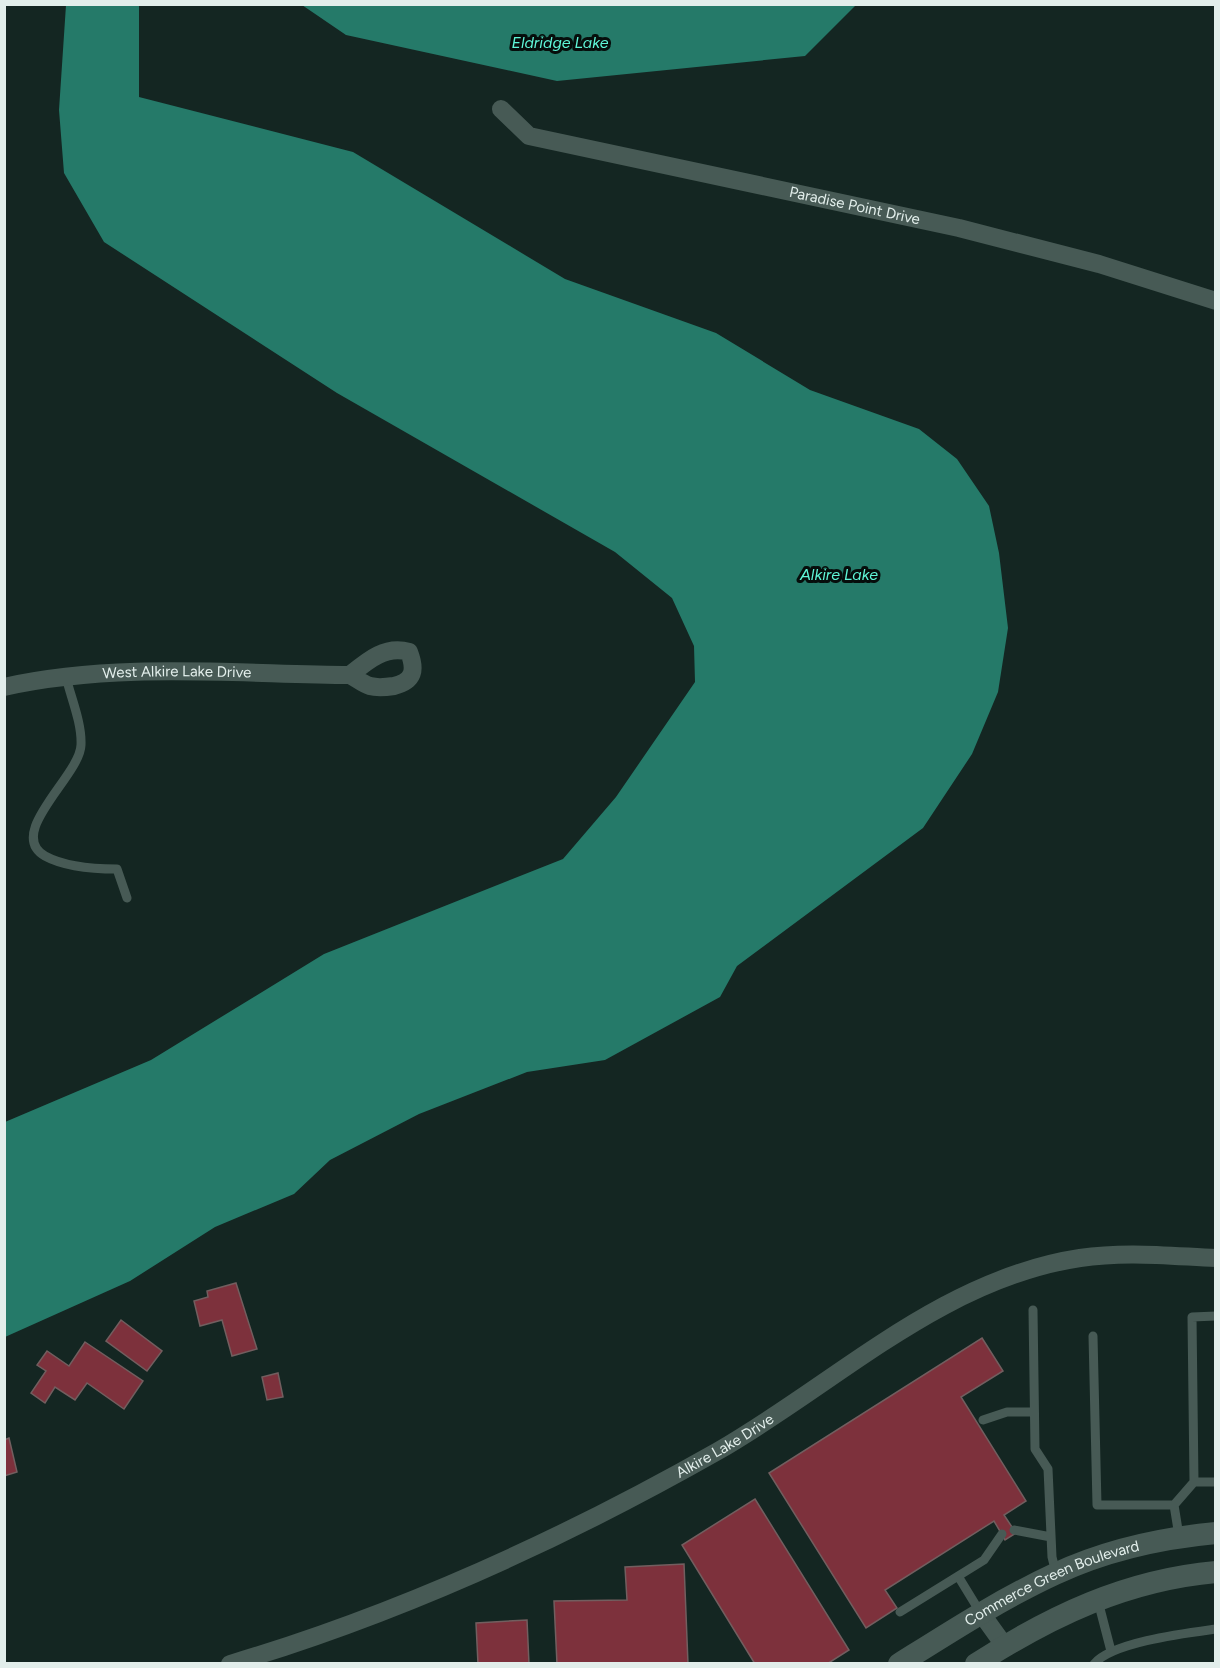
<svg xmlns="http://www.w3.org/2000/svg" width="1220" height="1668" viewBox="0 0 1220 1668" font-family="Figtree,sans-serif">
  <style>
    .water { fill: #257a69 }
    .building { fill: #7d313c; stroke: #725e5f; stroke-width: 1.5 }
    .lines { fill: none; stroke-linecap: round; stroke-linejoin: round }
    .service { stroke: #475a55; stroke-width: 9 }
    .minor { stroke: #475a55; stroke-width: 18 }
    .tertiary { stroke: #475a55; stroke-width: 22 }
    .labels { text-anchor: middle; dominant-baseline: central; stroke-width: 6; stroke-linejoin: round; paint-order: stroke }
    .street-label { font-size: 15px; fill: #e2eeeb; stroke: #060d0b }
    .water-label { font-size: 16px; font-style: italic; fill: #5ff6d8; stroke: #060d0b }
  </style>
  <rect width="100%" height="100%" fill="#142622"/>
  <path class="water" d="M66 5H139V97L353 152 565 279 716 333 810 390 919 429 957 459 989 506 999 553 1008 628 998 692 972 754 923 828 737 966 720 997 605 1060 527 1072 419 1114 330 1160 294 1194 215 1227 130 1281 5 1337V1122L151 1060 324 954 563 859 616 797 695 682 694 646 672 598 615 552 337 393 104 242 64 173 59 110Z
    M302 5H856L805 56 557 81 346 35Z"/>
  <path class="building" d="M236 1283 257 1349 232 1356 222 1320 200 1326 194 1301 208 1297 207 1291Z
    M121 1320 162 1351 147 1371 106 1341Z
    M982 1338 1003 1371 961 1397 1026 1501 1004 1515 1016 1533 1005 1540 994 1521 885 1590 897 1608 866 1628 769 1473Z
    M85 1342 143 1381 124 1409 87 1383 75 1400 55 1387 45 1403 31 1393 46 1371 37 1365 47 1351 69 1366Z
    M278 1373 283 1397 267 1400 262 1377Z
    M9 1438 17 1472 4 1476V1440Z
    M755 1499 849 1650 827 1664H755L682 1545Z
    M684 1564 688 1664H557L554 1601 627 1600 625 1567Z
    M527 1620 529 1664H478L476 1623Z"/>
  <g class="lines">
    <path class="service" d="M66 677C71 698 82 723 81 745 80 776 5 833 45 856 65 867 94 869 117 869L127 898
      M1033 1310 1035 1449 1048 1469 1052 1557 1056 1573
      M1093 1336 1097 1505H1174
      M983 1420 1007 1412H1034
      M1194 1482H1216
      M1014 1530 1051 1537
      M1179 1536 1174 1505 1194 1482 1192 1317 1216 1316
      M958 1576 980 1612
      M1098 1601 1111 1651
      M900 1612 984 1560 1002 1534
      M1094 1664C1112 1642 1187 1633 1216 1629"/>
    <g class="minor">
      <path id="s1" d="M501 109 529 136 959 228 1099 264 1216 301"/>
      <path id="s2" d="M4 687C116 662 236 674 350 675 356 678 363 684 370 686 377 688 387 687 394 686 414 681 416 670 409 652 385 645 367 661 350 675"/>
      <path d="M981 1613 1004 1645"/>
      <path id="s3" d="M230 1664C401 1613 563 1539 718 1451 835 1384 941 1279 1080 1258 1125 1251 1170 1256 1216 1258"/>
    </g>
    <g class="tertiary">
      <path id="s4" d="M899 1664C950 1632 1001 1599 1055 1574 1104 1551 1162 1538 1216 1533"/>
      <path d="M976 1664C1051 1616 1126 1580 1216 1572"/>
    </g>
  </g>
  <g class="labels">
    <g class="street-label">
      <text stroke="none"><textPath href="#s1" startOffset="372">Paradise Point Drive</textPath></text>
      <text stroke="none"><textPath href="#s2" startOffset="174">West Alkire Lake Drive</textPath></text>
      <text stroke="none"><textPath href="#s3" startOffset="542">Alkire Lake Drive</textPath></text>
      <text stroke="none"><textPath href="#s4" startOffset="174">Commerce Green Boulevard</textPath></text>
    </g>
    <g class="water-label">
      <text x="560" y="42">Eldridge Lake</text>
      <text x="839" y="574">Alkire Lake</text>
    </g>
  </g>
  <rect width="1220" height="1668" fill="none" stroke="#e2eeeb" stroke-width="12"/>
</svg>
